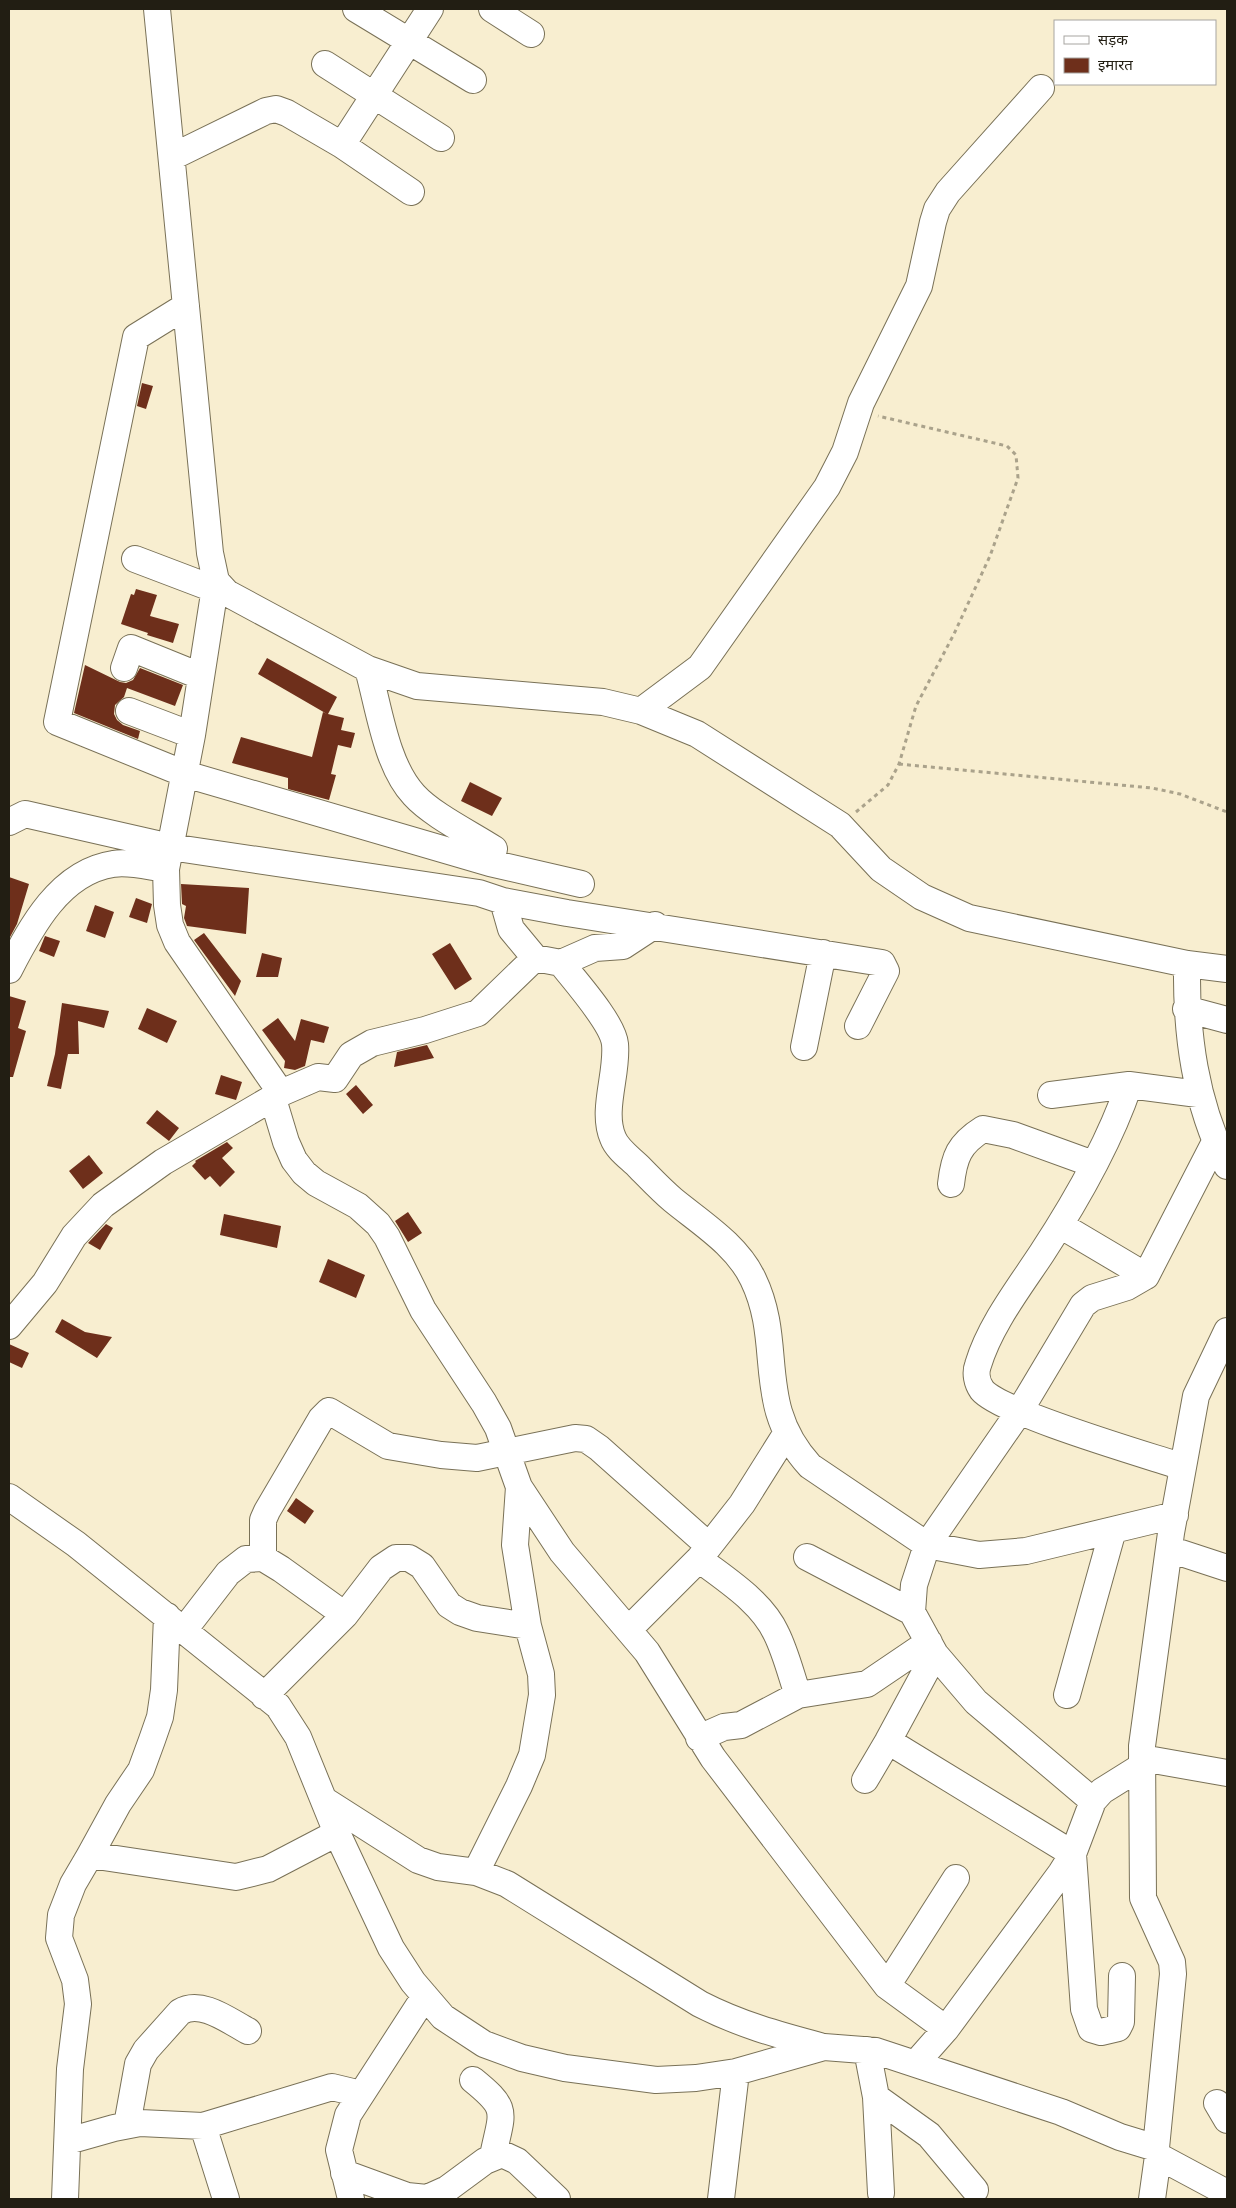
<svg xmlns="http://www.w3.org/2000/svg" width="1236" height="2208" viewBox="0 0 1236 2208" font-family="'Alegreya Sans','Noto Sans Devanagari',sans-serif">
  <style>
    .building { fill: #6e2f1b }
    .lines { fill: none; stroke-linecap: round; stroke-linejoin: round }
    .minor-casing { stroke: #797157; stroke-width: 28 }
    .path { stroke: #aaa28b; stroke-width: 3; stroke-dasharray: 4 4; stroke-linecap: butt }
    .minor { stroke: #fff; stroke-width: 26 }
  </style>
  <rect width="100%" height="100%" fill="#f8eed0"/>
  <path class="building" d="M142 383 153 386 146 409 137 406Z
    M136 589 157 595 150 616 179 624 173 643 147 635 148 633 121 624 131 594 134 595Z
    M267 658 337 697 328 714 344 718 341 730 355 733 351 748 338 745 331 774 336 775 329 800 288 789V778L232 763 241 737 312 757 323 712 327 714 258 674Z
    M85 665 120 682 126 683 133 680 140 668 183 685 175 706 127 688 124 697 115 705 114 714 117 720 123 725 140 731 138 739 74 713Z
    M470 782 502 798 492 816 461 801Z
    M9 877 29 884 17 924 9 939Z
    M181 884 249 888 246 934 187 926 184 918 186 906 182 904Z
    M136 898 152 904 147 923 129 917Z
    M95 905 114 912 105 938 86 931Z
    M204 933 241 981 235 996 194 940Z
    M45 936 60 941 54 957 39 951Z
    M450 943 472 979 455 990 432 954Z
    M262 953 282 958 278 977H256Z
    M9 996 26 1001 18 1028 26 1031 13 1077H9Z
    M62 1003 109 1011 104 1028 78 1021 79 1054H68L61 1089 47 1086 55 1054Z
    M147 1008 177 1021 167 1043 138 1029Z
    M278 1018 295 1041 301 1019 329 1027 324 1043 311 1040 305 1066 295 1070 284 1068 285 1061 262 1030Z
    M427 1045 434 1058 394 1067 397 1052Z
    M221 1075 242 1082 236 1100 215 1094Z
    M356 1085 373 1105 363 1114 346 1094Z
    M157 1110 179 1128 169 1141 146 1123Z
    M227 1142 233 1148 222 1158 235 1172 220 1187 210 1176 205 1180 192 1166 196 1162 195 1161Z
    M89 1155 103 1173 83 1189 69 1171Z
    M408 1212 422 1233 408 1242 395 1221Z
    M224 1214 281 1226 277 1248 220 1235Z
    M106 1224 113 1228 100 1250 88 1243Z
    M328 1259 365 1275 356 1298 319 1282Z
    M62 1319 85 1332 112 1337 97 1358 55 1332Z
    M9 1344 29 1353 22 1368 9 1362Z
    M296 1498 314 1511 305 1524 287 1511Z"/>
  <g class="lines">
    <defs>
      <path id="minor" d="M157 9 210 553 216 581 227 593 368 669 417 686 603 702 641 711 697 734 840 825 881 869 922 897 969 918 1187 964 1227 969
        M356 9 473 80
        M492 9 531 34
        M325 64 441 138
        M342 145 430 9
        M172 157 266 111 276 109 287 113 342 145 411 192
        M186 306 136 337 57 722 185 774 490 863 581 884
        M135 559 214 589
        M216 581 192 735 166 869 167 905 170 925 177 942 281 1093
        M124 668 131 648 200 676
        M368 669C379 708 386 765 414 795 432 815 471 834 494 849
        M129 711 192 735
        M641 711 700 667 827 487 845 452 861 403 919 286 933 222 937 209 948 192 1041 88
        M9 822 25 814 170 847 479 893 503 901 567 913 882 963 886 971 858 1026
        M503 901 511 929 535 958
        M561 963C575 981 613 1023 615 1044 618 1073 601 1111 613 1138 617 1149 630 1158 638 1166 649 1177 661 1190 673 1200 701 1223 737 1245 753 1279 785 1345 753 1404 810 1466L927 1545 979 1555 1026 1551 1175 1515
        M1187 964C1186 1035 1195 1102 1227 1166
        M9 970C31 927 60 872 113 864 129 861 150 867 166 869
        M1186 1009 1227 1020
        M804 1047 823 953
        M1051 1095 1129 1085
        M273 1099 286 1142 294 1160 304 1173 316 1183 358 1206 378 1224 387 1237 423 1310 484 1403 498 1428 519 1487 562 1552 647 1652 713 1758 887 1986 946 2029
        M951 1184C954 1157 959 1144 983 1129L1013 1135 1093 1164
        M1060 1225 1146 1276
        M9 1326 45 1283 74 1236 103 1205 163 1162 281 1093 318 1077 335 1079 351 1055 372 1043 425 1030 478 1013 535 958 561 963 595 948 623 946 655 925
        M1227 1331 1196 1396 1171 1533 1142 1746 1143 1898 1172 1962 1173 1974 1156 2148 1158 2156 1227 2193
        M1183 1467C1147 1455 1001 1413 982 1390 977 1383 975 1373 978 1365 990 1325 1019 1288 1042 1253 1076 1201 1109 1144 1129 1085L1198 1094
        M9 1497 76 1544 278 1706 298 1737 337 1833 391 1948 413 1982 443 2017 484 2044 522 2058 565 2068 656 2080 696 2078 736 2072 824 2047 876 2051 1061 2112 1120 2137 1156 2148
        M1169 1549 1227 1568
        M807 1557 912 1612
        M263 1558V1520L267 1511 321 1419 329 1411 388 1446 441 1455 477 1458 575 1438 586 1439 599 1448 709 1546
        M699 1559C726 1580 761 1601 776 1633 786 1653 791 1675 798 1695
        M629 1629 699 1559 742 1504 786 1434
        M184 1630 228 1573 246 1559 263 1558 281 1569 345 1615
        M935 1654 888 1741 1073 1854 1084 2009 1091 2029 1101 2032 1118 2028 1121 2022 1122 1976
        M1067 1695 1113 1530
        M264 1696 345 1615 381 1568 396 1558H409L422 1566 449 1605 460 1612 477 1618 528 1626
        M699 1738 724 1727 741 1725 798 1695 867 1684 929 1642
        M1142 1758 1227 1773
        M865 1780 888 1741
        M324 1800 418 1860 438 1867 476 1872 507 1884 700 2004C739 2024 778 2035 820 2046
        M1093 1801 976 1702 935 1654 912 1612 914 1585 927 1545 1019 1412 1083 1305 1092 1298 1127 1287 1146 1276 1215 1142
        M90 1855 236 1877 268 1869 337 1833
        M476 1872 519 1786 532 1755 542 1695 541 1674 528 1626 515 1545 519 1487
        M887 1986 956 1878
        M867 2050 876 2097 881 2193
        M916 2063 946 2029 1061 1873 1073 1854 1093 1801 1102 1791 1142 1766
        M473 2080C510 2110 502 2111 493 2156
        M876 2097 929 2135 975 2190
        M1217 2103 1227 2120
        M127 2125 138 2064 146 2050 180 2012C201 1999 229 2021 248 2031
        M203 2126 226 2199
        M68 2141 114 2128 140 2123 203 2126 332 2087 361 2094
        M344 2173 407 2196 427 2198 447 2189 485 2161 502 2154 517 2161 557 2199
        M65 2199 70 2069 78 2004 75 1980 59 1938 61 1915 73 1884 90 1855 118 1804 141 1770 152 1740 160 1717 164 1690 167 1616
        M351 2199 339 2150 348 2115 425 1996
        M721 2199 736 2072
        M1152 2199 1158 2156"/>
    </defs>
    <use href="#minor" class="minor-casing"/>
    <path class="path" d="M899 764 1152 788 1180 794 1227 812
      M856 812 888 785 899 764 916 706 954 634 990 556 1018 478 1016 455 1007 446 878 416"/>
    <use href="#minor" class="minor"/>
  </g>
  <rect width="1236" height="2208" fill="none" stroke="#221e13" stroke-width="20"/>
  <rect x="1054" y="20" width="162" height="65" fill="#ffffff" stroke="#a7a5a1"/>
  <rect x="1064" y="36" width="25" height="8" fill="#ffffff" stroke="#a7a5a1"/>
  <text x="1098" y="45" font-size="15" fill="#221e13">सड़क</text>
  <rect x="1064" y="58" width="25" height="15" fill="#6e2f1b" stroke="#a7a5a1"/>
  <text x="1098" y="70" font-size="15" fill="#221e13">इमारत</text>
</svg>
